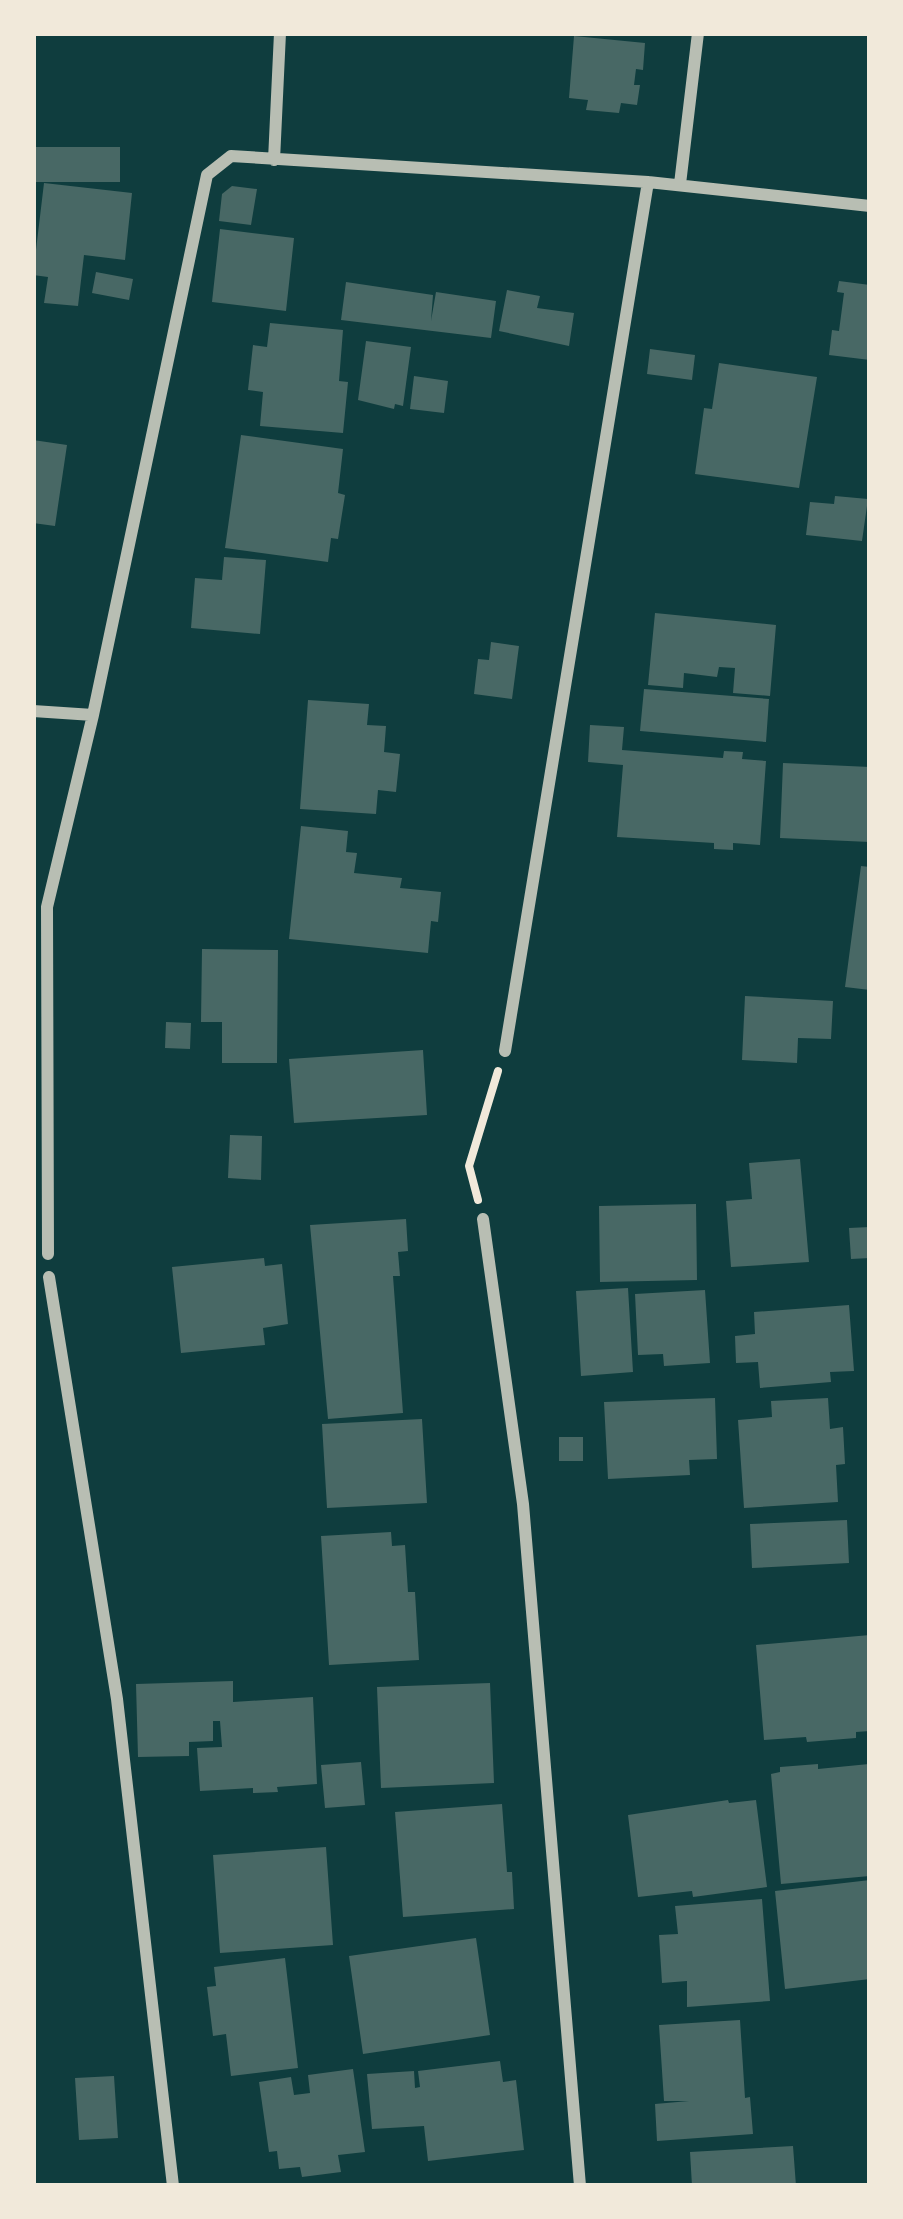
<svg xmlns="http://www.w3.org/2000/svg" width="903" height="2219" viewBox="0 0 903 2219" font-family="'Work Sans',sans-serif">
  <style>
    .building { fill: #486865 }
    .lines { fill: none; stroke-linecap: round; stroke-linejoin: round }
    .path { stroke: #f1e9da; stroke-width: 8 }
    .minor { stroke: #b8beb3; stroke-width: 12 }
  </style>
  <rect width="100%" height="100%" fill="#0f3d3e"/>
  <path class="building" d="M574 36 645 43 643 70 636 69 634 85H640L637 105 621 103 619 113 586 110 588 100 569 98Z
    M33 147H120V182H33Z
    M44 183 132 193 125 260 84 255 78 306 44 303 48 277 33 275Z
    M232 186 257 189 251 225 219 221 222 194Z
    M220 229 294 238 286 311 212 302Z
    M96 272 133 279 129 300 92 293Z
    M839 281 870 285V360L829 355 832 330 839 331 844 293 837 292Z
    M346 282 433 295 431 321 436 292 496 301 491 338 341 320Z
    M507 290 540 296 537 308 574 313 569 346 499 331Z
    M270 323 343 330 339 381 348 382 343 433 260 426 263 392 248 390 253 345 267 347Z
    M366 341 411 347 403 406 395 404 394 409 358 400Z
    M650 349 695 355 692 380 647 374Z
    M719 363 817 377 799 488 695 474 704 408 712 409Z
    M414 376 448 381 444 413 410 409Z
    M241 435 343 449 338 493 345 495 338 539 331 538 328 562 225 548Z
    M33 440 67 445 55 526 33 523Z
    M835 496 868 499 862 541 806 535 810 502 834 504Z
    M224 557 266 560 260 634 191 628 195 578 222 580Z
    M655 613 776 625 770 696 733 693 735 668 719 667 717 677 684 673 683 688 648 685Z
    M491 642 519 646 512 699 474 694 478 659 489 660Z
    M644 689 769 699 766 742 640 731Z
    M308 700 369 704 367 725 386 726 384 752 400 754 396 792 378 790 376 814 300 809Z
    M590 725 624 727 622 750 723 758 724 751 743 752 742 759 766 761 760 845 733 843V850L714 849V843L617 837 623 765 588 762Z
    M783 763 870 767V842L780 838Z
    M301 826 348 831 346 852 357 853 354 873 402 878 400 888 441 892 438 922 431 921 428 953 289 939Z
    M861 866 870 867V990L845 987Z
    M202 949 278 950 277 1063H222V1022H201Z
    M745 996 833 1001 831 1039 798 1038 797 1063 742 1060Z
    M166 1022 191 1023 190 1049 165 1048Z
    M423 1050 427 1115 294 1123 289 1059Z
    M230 1135 262 1136 261 1180 228 1178Z
    M800 1159 809 1262 731 1267 726 1201 752 1199 749 1163Z
    M696 1204 697 1280 600 1282 599 1206Z
    M406 1219 408 1251 398 1252 400 1276H393L403 1413 328 1419 310 1225Z
    M870 1227V1258L851 1259 849 1228Z
    M264 1258 265 1266 282 1264 288 1324 263 1328 265 1345 181 1353 172 1267Z
    M628 1288 633 1372 581 1376 576 1291Z
    M705 1290 710 1363 664 1366 663 1354 638 1355 635 1294Z
    M849 1305 854 1371 830 1372 831 1382 760 1388 758 1362 736 1363 735 1336 755 1334 754 1312Z
    M715 1398 717 1459 689 1460 690 1475 608 1479 604 1402Z
    M828 1398 830 1429 843 1427 845 1464 836 1465 838 1502 744 1508 738 1420 772 1417 771 1401Z
    M422 1419 427 1503 327 1508 322 1424Z
    M559 1437H583V1461H559Z
    M847 1520 849 1563 752 1568 750 1524Z
    M391 1532 392 1546 405 1545 408 1592H415L419 1660 329 1665 321 1536Z
    M870 1635V1731L856 1732V1738L807 1742 806 1737 764 1740 756 1645Z
    M233 1681V1702L313 1697 317 1784 277 1787 278 1792 253 1793V1788L200 1791 197 1748 222 1747 220 1721H213V1741L189 1742V1756L138 1757 136 1684Z
    M490 1683 494 1783 381 1788 377 1687Z
    M361 1762 365 1805 325 1808 321 1765Z
    M818 1764V1769L869 1764 870 1876 781 1884 771 1774 780 1772V1767Z
    M728 1800 729 1803 756 1800 767 1887 693 1897 692 1891 638 1897 628 1815Z
    M502 1804 507 1872H512L514 1909 403 1917 395 1812Z
    M326 1847 333 1945 220 1953 213 1855Z
    M870 1880V1979L785 1989 775 1891Z
    M762 1899 770 2001 687 2007V1981L662 1983 659 1935 678 1934 675 1906Z
    M476 1938 490 2035 363 2054 349 1956Z
    M285 1958 298 2068 231 2076 226 2034 213 2036 207 1987 216 1986 214 1967Z
    M740 2020 745 2098 750 2097 753 2134 657 2141 655 2104 689 2101H664L659 2025Z
    M500 2061 503 2082 516 2080 524 2150 428 2161 424 2126 372 2129 367 2074 414 2071 415 2088 420 2087 418 2071Z
    M353 2069 365 2152 338 2155 341 2172 302 2177 300 2167 279 2169 277 2151 269 2152 259 2082 291 2077 294 2095 310 2093 308 2075Z
    M114 2076 118 2138 79 2140 75 2078Z
    M793 2146 796 2186H692L690 2152Z"/>
  <g class="lines">
    <path class="path" d="M478 1200 469 1166 498 1071"/>
    <path class="minor" d="M274 160 280 33
      M680 184 698 33
      M33 711 93 715
      M505 1051 648 182
      M483 1219 523 1504 580 2186
      M48 1254 47 907 93 715 207 175 231 156 648 182 870 206
      M49 1277 117 1699 173 2186"/>
  </g>
  <rect width="903" height="2219" fill="none" stroke="#f1e9da" stroke-width="72"/>
</svg>
